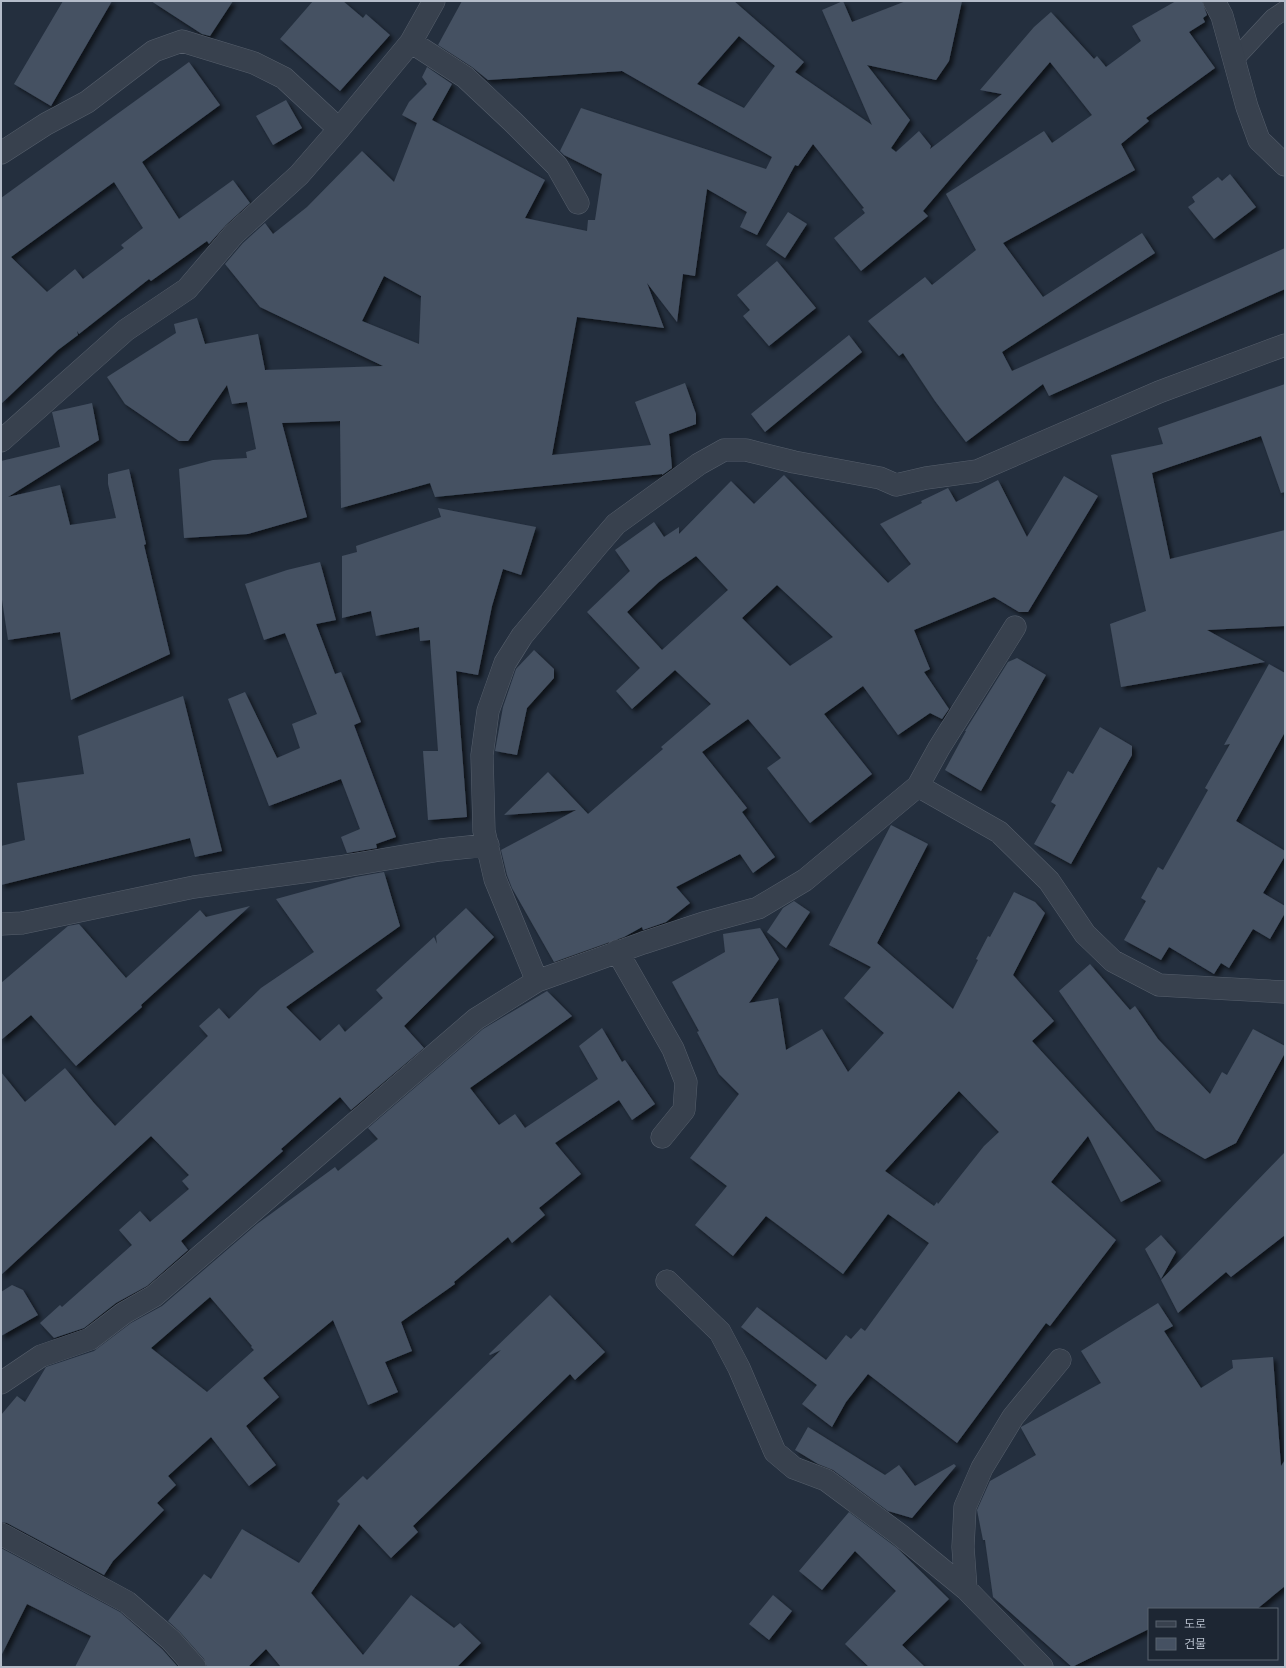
<svg xmlns="http://www.w3.org/2000/svg" width="1286" height="1668" viewBox="0 0 1286 1668" font-family="Overpass,'Noto Sans KR',sans-serif">
  <style>
    .building { fill: #455162; fill-rule: evenodd; filter: url(#shadow) }
    .lines { fill: none; stroke-linecap: round; stroke-linejoin: round }
    .lane-casing { stroke: #565f6c; stroke-width: 19 }
    .street-casing { stroke: #565f6c; stroke-width: 23 }
    .lane { stroke: #38414e; stroke-width: 18 }
    .street { stroke: #38414e; stroke-width: 22 }
  </style>
  <defs>
    <filter id="shadow"><feDropShadow dx="3.5" dy="3.5" stdDeviation="2" flood-color="#0009"/></filter>
  </defs>
  <rect width="100%" height="100%" fill="#242f3e"/>
  <path class="building" d="M63 1H112L51 106 14 84Z
    M151 1H233L210 36 202 34Z
    M313 1H343L363 18 366 14 390 35 340 91 280 39Z
    M462 1H734L804 62 795 72 872 125 822 10 843 1 852 22 906 1H962L949 61 936 80 867 65 910 120 891 148 896 152 919 131 931 146 930 149 1002 94 980 90 1034 27 1051 12 1094 59 1097 56 1106 67 1141 41 1132 26 1176 1H1202L1207 15 1203 18 1205 22 1189 32 1215 68 1146 118 1149 121 1121 144 1135 170 1003 243 1043 297 1142 233 1155 253 1002 352 1012 371 1285 248V289L1049 396 1043 384 966 442 935 401 903 353 899 356 868 321 925 277 932 285 976 250 946 194 1044 131 1052 143 1092 115 1050 62 923 211 928 216 861 271 834 238 865 213 862 209 864 208 813 144 798 166 795 165 757 235 740 227 747 212 707 189 695 276 683 274 677 322 647 283 664 328 577 317 552 455 651 445 635 402 685 383 696 414V424L669 434 672 468 662 475V474L435 497 430 483 341 508 340 421 282 423 307 517 248 534 184 538 179 469 213 460 247 458 246 452 256 449 247 402 232 404 227 385 188 441H179L125 404 107 377 176 333 174 324 197 318 205 344 258 334 265 370 383 366 260 307 225 264 243 243 265 223 273 234 307 207 362 151 394 182 417 123 402 115 409 102 427 84 422 77 427 67 452 84 432 120 545 180 525 218 587 231 588 220H595L602 174 564 155 560 151 581 108 766 169 772 157 622 71 488 80 472 67 438 45ZM739 36 775 66 744 108 697 84ZM384 276 421 296 419 344 362 321Z
    M189 62 220 105 142 162 179 219 233 180 250 203 226 225 209 244 207 241 151 281 149 279 79 334 77 331 78 335 58 350 1 404V198ZM114 182 143 228 121 245 124 248 83 279 75 269 47 292 11 257Z
    M286 100 302 128 273 145 256 116Z
    M1230 174 1256 207 1214 239 1188 207 1195 202 1192 197 1218 177 1222 181Z
    M788 212 807 224 785 258 766 245Z
    M777 261 816 308 769 346 743 316 750 310 737 295Z
    M849 335 862 352 765 432 751 414Z
    M1285 384V492L1281 493 1261 436 1152 473 1170 559 1285 530V626L1207 630 1265 662 1121 687 1110 624 1146 611 1111 455 1163 444 1158 428Z
    M92 403 99 440 8 497 60 485 70 525 116 518 108 484V474L129 469 146 544 144 545 170 654 71 700 60 632 8 640 1 593V461L60 447 52 412Z
    M784 475 888 583 911 564 880 524 922 503 921 501 948 488 956 502 998 480 1027 537 1064 476 1098 496 1028 612H1019L994 597 914 630 930 669 924 672 949 709 942 719 930 713 898 735 863 686 824 714 872 774 810 823 767 768 781 758 748 719 702 752 747 808 742 812 775 857 753 873 740 854 676 887 690 903 666 922 643 930 642 927 624 937 554 962 512 888 507 875 501 850 576 810 504 815 548 772 588 814 663 749 661 747 711 704 675 670 632 709 616 691 640 668 587 612 630 571 615 550 654 522 664 537 679 527V534L731 481 754 504ZM696 556 728 590 662 650 627 612 659 582ZM777 585 833 637 790 666 742 618Z
    M438 508 536 527 521 575 503 569 492 606 478 675 456 671 467 817 428 820 423 751H438L430 640 420 641 419 627 376 636 371 611 342 618V556L357 552 356 546 441 517Z
    M320 562 336 620 316 624 335 674 341 672 361 722 354 725 396 837 376 844 377 848 347 853 341 837 360 829 341 779 269 806 228 699 245 692 277 758 300 748 292 724 317 714 285 633 264 640 245 584 287 570Z
    M534 650 554 669V678L527 708 517 755 495 751 503 707 516 669Z
    M1017 658 1046 675 981 791 945 770 966 731H965L1008 662Z
    M1269 664 1285 673V732L1236 821 1285 851V856L1263 893 1285 906V913L1270 939 1253 929 1229 968 1221 963 1214 974 1169 947 1161 960 1124 940 1146 901 1141 898 1158 867 1163 870 1208 790 1205 788 1230 744 1224 745Z
    M183 696 222 851 195 857 190 838 1 885V846L25 840 17 783 84 774 78 736Z
    M1100 727 1132 746V755L1071 864 1034 844 1056 805 1051 802 1068 771 1073 774Z
    M891 825 928 844 877 943 953 1009 978 960 976 959 988 936 990 937 1014 892 1035 902 1045 913 1013 975 1054 1021 1032 1041 1161 1181 1121 1202 1088 1136 1051 1182 1116 1240 1050 1326 1046 1323 957 1443 868 1374 846 1402 832 1427 802 1404 817 1385 741 1327 757 1307 826 1360 846 1335 851 1339 861 1328 865 1331 929 1243 888 1214 843 1274 766 1216 733 1256 695 1225 727 1186 690 1158 739 1094 719 1074 697 1032 699 1031 672 982 725 952 723 934 760 928 779 959 749 1003 778 998 786 1050 822 1029 848 1072 884 1033 844 998 871 967 829 945ZM959 1091 999 1132 984 1146 938 1204 937 1202 934 1206 885 1171Z
    M384 872 400 926 286 1007 320 1041 339 1024 345 1032 383 998 376 990 434 937 437 944 436 936 466 908 494 937 404 1026 424 1048 351 1110 340 1097 281 1149 283 1151 181 1241 188 1250 147 1286 116 1303 84 1328 54 1338 40 1323 60 1305 62 1307 132 1245 119 1230 140 1211 150 1222 189 1189 182 1181 189 1175 151 1136 1 1275V1072L25 1102 65 1068 94 1103 115 1126 208 1036 199 1026 219 1008 229 1019 261 988 314 952 276 899 356 877Z
    M794 901 810 912 786 948 767 932 783 908Z
    M250 906 141 1005 142 1007 76 1066 31 1015 1 1040V983L68 926 79 924 126 978 200 910 206 917Z
    M1090 964 1130 1010 1135 1006 1158 1039 1210 1094 1222 1072 1227 1075 1253 1029 1285 1046V1053L1236 1143 1205 1159 1156 1130 1059 991Z
    M547 991 572 1016 470 1088 499 1125 515 1114 525 1128 598 1079 579 1046 602 1028 622 1062 625 1060 655 1104 632 1120 619 1100 555 1143 581 1174 539 1208 545 1215 512 1243 508 1237 454 1282 455 1284 401 1322 412 1351 385 1362 398 1392 368 1405 333 1320 263 1378 279 1397 246 1426 276 1465 249 1486 211 1437 168 1476 176 1485 157 1503 164 1510 113 1561 104 1575 7 1523 1 1522V1415L17 1396 25 1402 46 1367 94 1351 131 1323 162 1306 257 1224 335 1167 338 1171 378 1139 368 1128 483 1029ZM210 1297 252 1346 251 1347 254 1350 207 1392 151 1348Z
    M1285 1152V1235L1231 1277 1226 1272 1178 1313 1161 1280Z
    M1161 1235 1176 1252 1161 1279 1145 1249Z
    M12 1285 23 1290 38 1315 1 1336V1292Z
    M550 1295 605 1352 575 1380 570 1374 413 1526 418 1532 391 1558 359 1524 311 1593 363 1655 411 1595 454 1628 460 1623 481 1643 457 1667H281L266 1649 248 1667H207L204 1659 180 1632 168 1621 204 1574 211 1579 242 1529 299 1563 340 1504 337 1501 363 1476 367 1480 501 1350 490 1355 489 1354Z
    M1158 1303 1173 1326 1164 1331 1201 1388 1233 1368 1232 1360 1273 1357 1281 1466 1285 1460V1586L1257 1609H1149V1629L1072 1667 993 1597 985 1540H983L977 1510 990 1481 1036 1455 1021 1428V1427L1101 1383 1081 1351Z
    M808 1427 885 1475 899 1465 915 1486 954 1464 956 1466 912 1518 888 1511 833 1470 818 1464 795 1450Z
    M849 1512 897 1548 949 1599 902 1645 925 1667H869L845 1644 896 1591 855 1551 822 1590 799 1571Z
    M1 1548 120 1612 162 1649 178 1667H75L91 1636 27 1604 1 1656Z
    M773 1595 792 1611 769 1640 749 1624Z"/>
  <g class="lines">
    <defs>
      <path id="lane" d="M1234 60 1273 18 1285 10"/>
      <path id="street" d="M1214 1 1222 16 1247 107 1259 140 1285 165
        M411 42 465 77 513 122 557 166 578 203
        M1 153 46 124 87 102 154 51 182 41 254 63 284 78 339 129
        M1 441 126 330 187 289 234 234 299 175 339 129 411 42 434 1
        M918 786 999 832 1049 881 1085 934 1113 961 1159 985 1285 992
        M1 924 22 923 194 887 339 867 440 850 488 845
        M617 951 673 1049 686 1082 684 1110 662 1137
        M537 981 495 879 484 831 482 755 488 711 505 663 522 636 597 546 616 524 699 464 724 450H746L794 462 880 478 896 485 926 478 977 471 1159 392 1285 345
        M667 1281 720 1332 739 1368 775 1452 794 1468 826 1480 900 1535 966 1589
        M1 1383 41 1356 90 1339 124 1313 154 1296 476 1019 537 981 643 943 707 922 758 908 805 880 918 786 939 748 1015 627
        M1 1534 127 1602 171 1640 195 1667
        M1042 1667 966 1589 963 1547 965 1507 982 1468 1013 1417 1060 1360"/>
    </defs>
    <use href="#lane" class="lane-casing"/>
    <use href="#street" class="street-casing"/>
    <use href="#lane" class="lane"/>
    <use href="#street" class="street"/>
  </g>
  <rect width="1286" height="1668" fill="none" stroke="#b4bcc9" stroke-width="4"/>
  <rect x="1148" y="1608" width="130" height="52" fill="#1d2633" stroke="#59626f"/>
  <rect x="1156" y="1621" width="20" height="6" fill="#38414e" stroke="#59626f"/>
  <text x="1184" y="1628" font-size="12" fill="#b4bcc9">도로</text>
  <rect x="1156" y="1638" width="20" height="12" fill="#455162" stroke="#59626f"/>
  <text x="1184" y="1648" font-size="12" fill="#b4bcc9">건물</text>
</svg>
